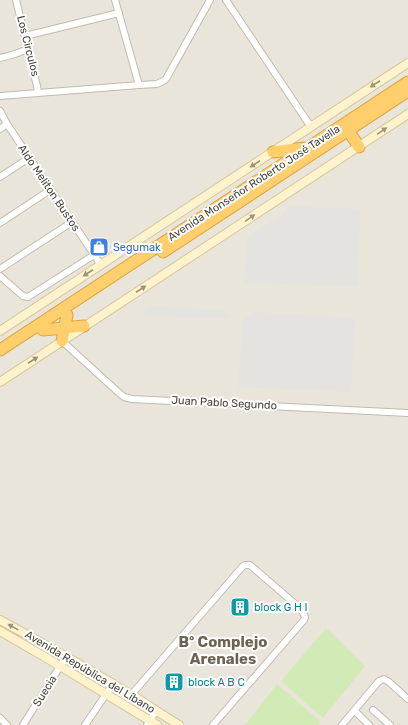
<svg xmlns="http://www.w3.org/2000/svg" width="408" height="725" viewBox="0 0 408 725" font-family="Rubik,sans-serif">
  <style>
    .residential { fill: #eae5da }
    .green { fill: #d2eab5 }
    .parking { fill: #e5e3e0 }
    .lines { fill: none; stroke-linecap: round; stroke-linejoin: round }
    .street-casing { stroke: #c2bbae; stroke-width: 8 }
    .secondary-casing { stroke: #d6c79b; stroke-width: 10 }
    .highway-casing { stroke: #e0a43c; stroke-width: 13 }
    .street { stroke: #fff; stroke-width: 6 }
    .secondary { stroke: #fff3cd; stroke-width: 8 }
    .highway { stroke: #ffcf6e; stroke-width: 11 }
    .oneway { fill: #9c937c }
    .labels { text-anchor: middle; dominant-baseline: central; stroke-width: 4; stroke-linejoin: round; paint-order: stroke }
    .street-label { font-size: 11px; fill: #4b4439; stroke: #fff }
    .shop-label { font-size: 11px; fill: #366cbe; stroke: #fff; text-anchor: start }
    .culture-label { font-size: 11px; fill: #0d838f; stroke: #fff; text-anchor: start }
    .district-label { font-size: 15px; font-weight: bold; fill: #6e6250; stroke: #fff }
  </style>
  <rect width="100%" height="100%" fill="#f6f3ec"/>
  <path class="residential" d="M0 0H408V725H0Z"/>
  <path class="green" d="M326 628 365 666 323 718 281 681Z
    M277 684 321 722 319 725H245Z"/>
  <path class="parking" d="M286 206 360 209 358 286 244 283 247 237 286 212Z
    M148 306 223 310 232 319 146 316 141 313Z
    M254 312 355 318 351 392 238 387 243 319Z"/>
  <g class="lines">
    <defs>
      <path id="street" d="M16 0 37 86 38 93
        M115 0 139 85
        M226 0 311 127
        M25 36 119 13
        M0 58 15 54 28 49
        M0 96 139 85 157 84 163 81 166 79 210 0
        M0 111 7 124 101 265
        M0 129 7 124
        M0 177 29 158
        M0 223 50 190
        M0 269 72 222
        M0 276 23 296 28 297 94 255
        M62 341 118 392 124 397 132 399 408 413
        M131 695 243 566 245 565H250L301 609 305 617 304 620 213 725
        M373 710 390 725
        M355 711 369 725
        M0 718 7 725
        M23 725 66 657
        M85 725 113 684
        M147 725 156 711
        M342 725 379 681 384 679 389 682 408 699"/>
      <path id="secondary" d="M0 331 408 63
        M0 382 408 114
        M0 620C44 644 87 668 130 694 147 704 162 715 179 725
        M0 631 50 660 157 725"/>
      <path id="highway" d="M348 130 359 147
        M273 152 304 148
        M163 252 408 91
        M43 330 84 326
        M62 341 67 315
        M0 350 408 82"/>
    </defs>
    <use href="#street" class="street-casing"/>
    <use href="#secondary" class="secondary-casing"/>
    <use href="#highway" class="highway-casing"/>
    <use href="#street" class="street"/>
    <use href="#secondary" class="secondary"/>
    <use href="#highway" class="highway"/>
  </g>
  <defs><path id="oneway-solid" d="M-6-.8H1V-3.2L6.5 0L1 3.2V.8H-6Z"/></defs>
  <g class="oneway">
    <use href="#oneway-solid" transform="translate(375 84) rotate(147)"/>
    <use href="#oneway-solid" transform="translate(382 131) rotate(-34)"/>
    <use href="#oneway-solid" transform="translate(255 164) rotate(147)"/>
    <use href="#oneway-solid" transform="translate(250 218) rotate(-34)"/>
    <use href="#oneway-solid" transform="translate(88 273) rotate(147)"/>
    <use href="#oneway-solid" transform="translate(141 289) rotate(-33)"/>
    <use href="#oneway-solid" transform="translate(33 360) rotate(-33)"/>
    <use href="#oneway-solid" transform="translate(13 627) rotate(-151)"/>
  </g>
  <defs>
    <symbol id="shop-square" viewBox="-11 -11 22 22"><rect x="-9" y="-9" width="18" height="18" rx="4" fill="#3f7fe0" stroke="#fff"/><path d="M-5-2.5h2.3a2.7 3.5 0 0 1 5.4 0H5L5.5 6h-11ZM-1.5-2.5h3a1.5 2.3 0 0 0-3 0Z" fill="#fff"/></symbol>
    <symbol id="building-square" viewBox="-11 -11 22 22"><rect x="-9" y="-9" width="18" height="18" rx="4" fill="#0f9aa8" stroke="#fff"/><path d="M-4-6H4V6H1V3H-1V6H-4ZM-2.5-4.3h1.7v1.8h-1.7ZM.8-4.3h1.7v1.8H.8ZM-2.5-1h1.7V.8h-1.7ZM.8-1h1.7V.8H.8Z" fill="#fff"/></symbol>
  </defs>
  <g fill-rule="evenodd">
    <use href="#shop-square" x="88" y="236" width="22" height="22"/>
    <use href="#building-square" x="229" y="596" width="22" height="22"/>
    <use href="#building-square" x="163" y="671" width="22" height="22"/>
  </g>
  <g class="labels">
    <g class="street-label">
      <text transform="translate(28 46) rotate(76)">Los Circulos</text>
      <text transform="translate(254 183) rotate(-33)">Avenida Monseñor Roberto José Tavella</text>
      <text transform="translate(49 188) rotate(56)">Aldo Meliton Bustos</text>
      <text transform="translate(224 403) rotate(3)">Juan Pablo Segundo</text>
      <text transform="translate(90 672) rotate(31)">Avenida República del Líbano</text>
      <text transform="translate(45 691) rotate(-58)">Suecia</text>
    </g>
    <g class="shop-label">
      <text x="113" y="247">Segumak</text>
    </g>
    <g class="culture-label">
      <text x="254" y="607">block G H I</text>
      <text x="188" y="682">block A B C</text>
    </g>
    <g class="district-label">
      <text x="223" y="642">Bº Complejo<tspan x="223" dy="17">Arenales</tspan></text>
    </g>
  </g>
</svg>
